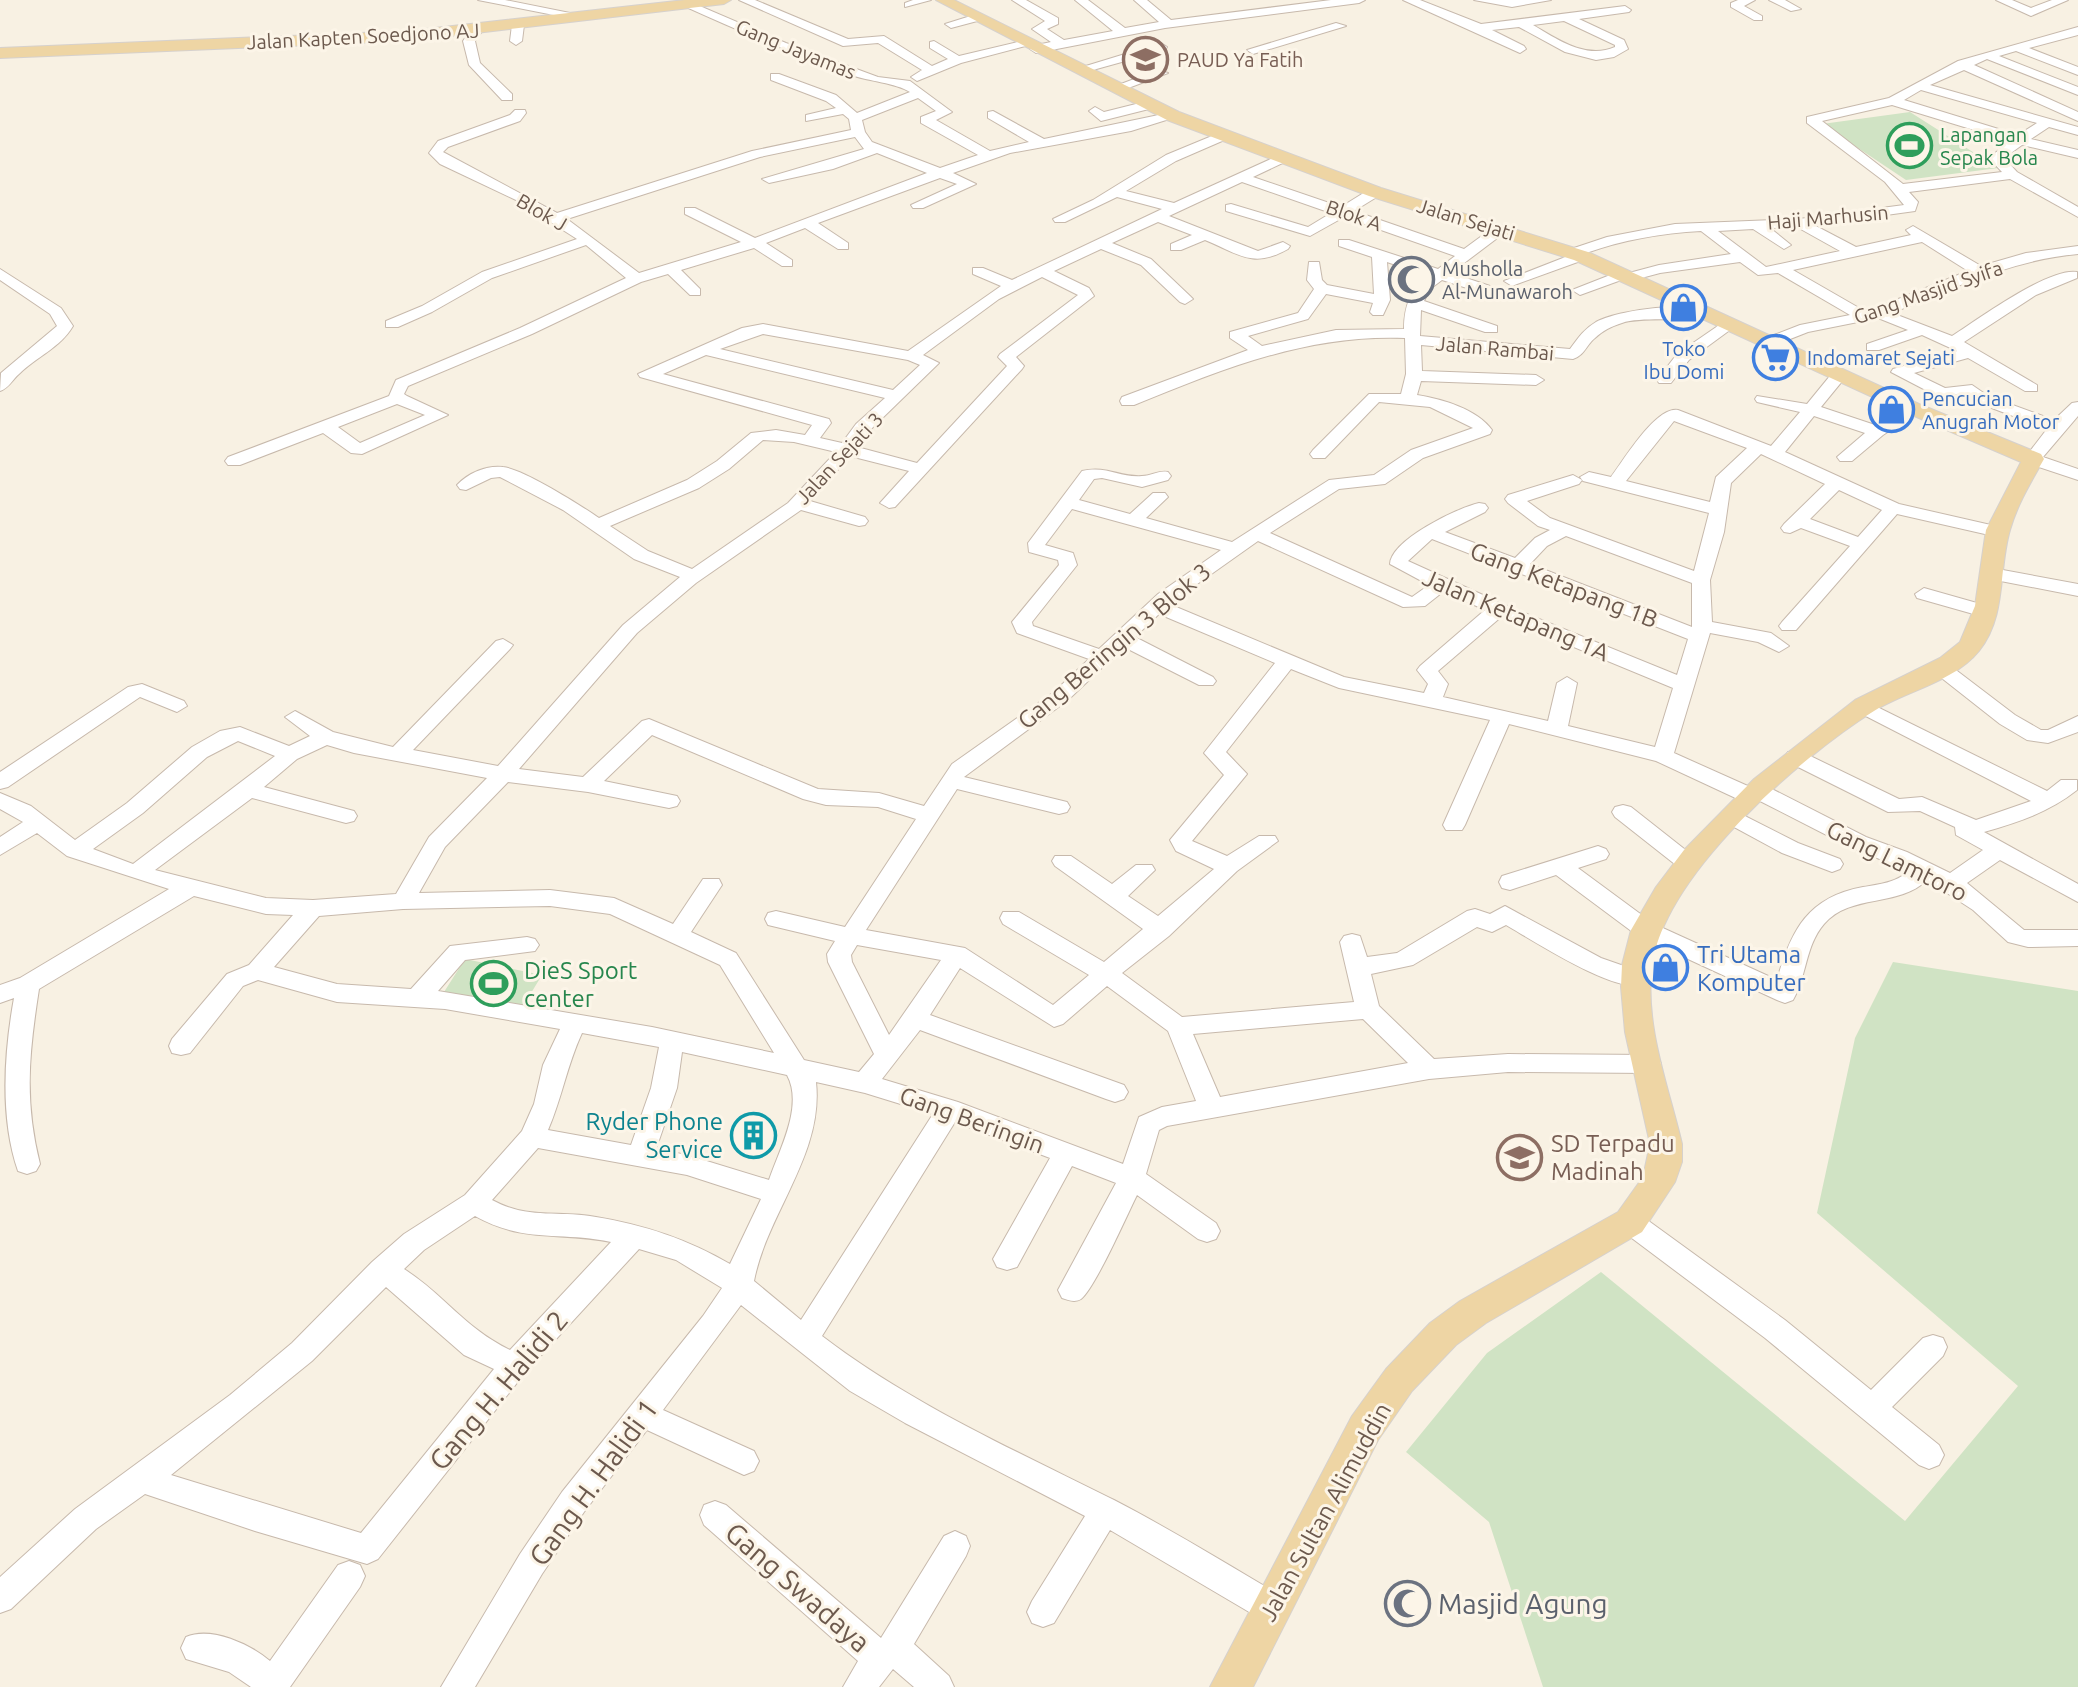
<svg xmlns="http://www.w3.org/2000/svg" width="2078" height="1687" viewBox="0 0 2078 1687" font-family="Ubuntu,sans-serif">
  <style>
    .green { fill: #d0e3c4 }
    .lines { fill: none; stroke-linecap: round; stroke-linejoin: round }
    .minor-casing { stroke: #c7b9ac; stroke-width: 2 }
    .major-casing { stroke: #d6d1cd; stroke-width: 2 }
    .minor { fill: #fff; fill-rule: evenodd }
    .major { fill: #eed5a4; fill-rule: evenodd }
    .labels { text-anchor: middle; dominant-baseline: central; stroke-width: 6; stroke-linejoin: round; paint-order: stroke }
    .far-street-label { font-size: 20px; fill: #6c594d; stroke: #fcf5e8 }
    .far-education-label { font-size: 20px; fill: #785e54; stroke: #fcf5e8; text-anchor: start }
    .far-leisure-label { font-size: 20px; fill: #27864d; stroke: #fcf5e8; text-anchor: start }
    .far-worship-label { font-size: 20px; fill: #5b616d; stroke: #fcf5e8; text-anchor: start }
    .far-shop-label { font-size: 20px; fill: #366cbe; stroke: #fcf5e8; text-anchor: start }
    .street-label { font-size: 24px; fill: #6c594d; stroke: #fcf5e8 }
    .shop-label { font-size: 24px; fill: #366cbe; stroke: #fcf5e8; text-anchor: start }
    .leisure-label { font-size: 24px; fill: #27864d; stroke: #fcf5e8; text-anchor: start }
    .culture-label { font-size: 24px; fill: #0d838f; stroke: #fcf5e8; text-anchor: end }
    .education-label { font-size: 24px; fill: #785e54; stroke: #fcf5e8; text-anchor: start }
    .near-street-label { font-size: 28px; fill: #6c594d; stroke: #fcf5e8 }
    .near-worship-label { font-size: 28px; fill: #5b616d; stroke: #fcf5e8; text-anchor: start }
  </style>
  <rect width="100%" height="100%" fill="#f8f1e3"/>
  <path class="green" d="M1910 112 1998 168 1906 180 1822 124Z
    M465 959 542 975 522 1008 444 992Z
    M1893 962 2078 991V1687H1543L1489 1522 1406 1452 1487 1353 1601 1272 1905 1521 2018 1386 1817 1213 1855 1038Z"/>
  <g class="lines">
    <defs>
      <path id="minor" d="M478 0H505L575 14 569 18Z
        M739 0H755L848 39 884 36 932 66 948 59 930 48V42L934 41 959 56 1027 40 1033 44 961 63 917 81 911 77 922 70 878 43 843 46Z
        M913 0H931L905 7V3Z
        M1012 0H1026L1058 18V24L1047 29 1064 40 1113 31 1075 0H1088L1125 28 1159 22 1134 0H1147L1171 20 1331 0H1365L1359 3 1165 28 1036 53 1030 49 1032 46 1051 42 1032 29 1045 21Z
        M1403 0H1420L1481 24 1625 6 1631 10 1629 12 1579 19 1624 40 1628 49 1614 57 1596 60 1565 52 1519 27 1492 30 1524 46 1526 49 1520 53ZM1564 21 1615 45V47C1586 60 1557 39 1533 25Z
        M1474 0H1551L1512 7Z
        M1738 0H1755L1744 6 1762 16V20H1754L1731 7V3Z
        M1769 0H1785L1801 9 1791 11Z
        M1996 0H2012L2031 8 2052 0H2068L2031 16Z
        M688 1 786 43 878 77 910 81 952 112 936 120 990 151 1029 142 988 118V112L993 111 1044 139 1173 112 1179 116 1131 131 1010 153 953 173 976 184 923 208H913L911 205 957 184 940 178 818 223 848 243V249H838L805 228 766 243 792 260V266H782L754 248 681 270 700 289V295H690L668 274 641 282 532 334 408 386 404 394 407 396 448 415 362 454 351 453 323 433 240 465H228L225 461 228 457 389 396 396 380 520 328 626 278 586 245 492 278 432 312 398 327H386V321L422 306 482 272 577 239 516 200 440 164 429 153 438 141 510 115 515 110H525L526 113 520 121 448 147 443 152 557 213 752 151 851 130 849 119 843 114 806 121V115L836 108 826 101 771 80V74H779L836 95 857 113 910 92C896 83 868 81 851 75 794 54 739 31 684 6V2ZM918 98 936 111 921 117V123L978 155 940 168 872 142 865 132 862 120ZM855 137 864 149 762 179 769 183 833 169 877 153 927 173 755 238 695 208H685V214L741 242 639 273 567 219 760 157ZM397 404 425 415 360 443 338 427Z
        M977 14 981 16V20L951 28 945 24Z
        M518 21 524 25 522 41 516 45 510 41 512 25Z
        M1336 23 1346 26 1253 54 1247 50Z
        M473 27 483 30 475 41 480 63 512 94V100H502L469 65 463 41Z
        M2078 27V35L2029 48 2078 67V75L2016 51 1999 56 2078 87V95L1987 59 1974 65 2078 112V121L1964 70 1930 85 2078 127V135L2049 127 2031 139 2078 150V158L2022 145 2004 158 2017 172 2078 207V217L2010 179 1909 192 1918 202 1915 211 1814 225 1856 247 1911 235 1906 230 1913 226 1981 266 2026 253 2078 246V254C2011 260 1954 288 1892 313L1952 336C1977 320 2049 267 2077 272V278L2036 295 1964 342 2037 385V391H2025L1968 358 1914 373 1945 388 1972 385 1988 396 2054 420 2072 403 2078 402V416L2043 457 2078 469V480L2027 463 2024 459 2047 429 1976 402 1963 394 1937 396 1891 372 1893 369 1957 351 1922 335 1879 350H1867V344L1908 330 1878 318 1808 332 1770 347 1764 345V339L1800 325 1850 315 1778 273 1758 275 1740 262 1660 273 1630 281 1624 279 1580 295 1572 290 1623 270 1629 273 1659 265 1731 254 1701 231C1662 233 1623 240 1586 253V259L1517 284 1512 286 1504 281 1568 256V250L1607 237 1675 224 1799 219 1904 205 1885 182 1807 123V117L1889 98 1958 61ZM1921 90 2037 123 2018 135 1904 100ZM1892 105 2010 141 1989 158 2002 172 1903 184 1822 121ZM1797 227 1840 251 1766 267 1718 231 1753 229 1784 249 1791 245 1770 228ZM1922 242 1968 271 1866 312 1793 270Z
        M1161 43 1167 47 1165 50 1082 73 1076 69Z
        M1158 70 1168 73 1123 90 1113 87Z
        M1152 100 1158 104 1157 107 1101 121 1089 111 1095 107 1104 112Z
        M1224 131 1229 132V138L1176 161 1126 191 1174 203 1284 153 1291 157 1289 160 1253 177 1341 207 1370 189H1380V195L1354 211 1464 249 1494 227H1504V233L1451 273 1514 294V300H1504L1442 280 1430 289 1424 301 1497 326V332H1485L1421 310 1420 336 1570 349C1578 338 1584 329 1596 322 1618 310 1694 299 1714 315 1703 324 1644 315 1622 323 1612 326 1602 331 1595 338 1586 345 1585 355 1573 359L1421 345 1422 371 1536 375 1544 380 1536 385 1421 381 1417 395C1442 399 1477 409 1492 430L1490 434 1423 458 1385 484 1339 489 1270 533 1412 597 1429 585 1390 564C1391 540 1457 508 1479 503L1485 504 1488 508 1485 512 1445 532 1515 558 1535 538 1550 530 1538 526 1508 503 1505 499 1508 495 1573 475 1582 480 1579 484 1527 501 1550 518 1694 571 1709 513 1583 481 1580 477 1589 472 1611 477C1624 460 1656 406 1678 410L1771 446 1800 412 1757 402 1755 399 1757 396 1807 404 1834 371 1840 369 1848 374 1821 407 1875 425 1906 404H1918L1920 408 1918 412 1883 435 1852 461H1840L1837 457 1865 433 1814 416 1785 452 1899 504 2004 528 2007 532 2004 536 1998 537 1897 514 1796 630H1782L1779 626 1782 622 1850 546 1801 528 1790 533 1784 532 1781 528 1784 524 1825 484 1761 454 1731 483 1724 532 1710 580 1712 622 1771 633 1789 646 1779 652 1758 642 1710 633 1674 753 1750 787 1758 784 1766 786 1866 837 1907 852 1950 873 1983 850 1956 835 1955 827 1920 811 1888 812 1788 762 1785 757 1788 752H1802L1899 799 1922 797 1976 820 2031 801 1856 711 1853 706 1863 700 2047 791 2061 780H2077V790C2049 812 2019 822 1984 832L2078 884V902L2000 860 1967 883 2024 930H2078V946L2028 947 2008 942 1973 910 1927 880C1898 908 1851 893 1824 924 1805 946 1807 976 1793 1000L1785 1003 1777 1000 1638 936 1556 875 1510 890 1502 888 1499 882 1502 876 1598 846 1606 849 1609 854 1606 859 1578 868 1654 924 1777 980C1791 930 1808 897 1863 887 1880 884 1895 883 1909 871L1850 847 1758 800 1750 803 1742 801 1656 761 1509 724 1465 825 1462 830H1446L1443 825 1490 720 1339 688 1291 669 1226 752 1247 774 1192 841 1227 856 1259 836H1275L1278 841 1237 871 1169 936 1122 973 1182 1017 1354 1002 1340 942 1344 936 1352 934 1360 936 1367 957 1397 953 1467 911 1475 909 1490 914 1505 906 1601 958 1644 973 1648 979 1644 985C1615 994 1534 941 1506 925L1492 932 1477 927 1413 965 1371 974 1379 1006 1434 1059 1508 1054 1649 1055 1658 1057 1661 1064 1658 1071 1649 1073 1508 1072 1429 1079 1167 1126 1159 1130 1146 1174 1216 1223 1220 1231 1216 1239 1207 1242 1198 1239 1137 1195C1127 1215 1095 1288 1081 1299 1075 1303 1068 1300 1062 1298L1058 1290 1116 1183 1072 1166 1017 1267 1007 1270 997 1267 993 1259 1050 1158 955 1122 822 1336C911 1404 1014 1450 1114 1500 1172 1530 1227 1564 1283 1597L1288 1608 1283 1619 1272 1623 1261 1619 1110 1530 1054 1623 1043 1627 1032 1623 1027 1612 1032 1601 1085 1516 905 1423 850 1391 741 1305 663 1410 754 1451 759 1461 754 1471 744 1475 647 1430 584 1512 542 1574 475 1687H441L520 1554 562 1492 703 1316 722 1288 676 1260 639 1249 524 1374 378 1559 367 1564 255 1531 145 1494 96 1529 11 1609 0 1613V1577L75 1509 230 1395 292 1343 372 1262 404 1234 465 1195 522 1131 534 1104 543 1065 560 1029 445 1009 337 1002 258 980 243 986 190 1053 181 1055 172 1053 169 1046 172 1039 227 974 249 965 293 915 266 914 194 896 39 989C29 1053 24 1100 40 1164L36 1171 27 1174 18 1171C0 1119 4 1053 14 998L0 1003V985L20 978 169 889 67 856 37 833 0 855V837L23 822 0 809V793L31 806 75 840 127 803 192 747 220 731 240 727 289 746 310 736 285 717 295 711 333 732 393 747 496 641 503 639 513 645 510 649 413 750 498 766 623 625 680 577 634 559 563 510 500 477 491 478 466 490 460 489 457 485C468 473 487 465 503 467 523 469 580 505 599 518L687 480 717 461 751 433 776 430 805 435 812 425 640 377 638 374 742 328 763 324 908 351 1001 286 973 274V268H983L1012 280 1162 209 1117 197 1065 222H1055L1053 219 1093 200 1166 155ZM1242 182 1331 213 1308 227 1231 204 1226 205V211L1310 236 1344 217 1455 256 1438 269 1349 240H1339V246L1372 257 1374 294 1327 285 1322 280 1319 262H1309L1307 280 1314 289 1298 313 1230 332V338L1248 350 1122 397 1120 401 1122 405H1134C1223 369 1307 334 1405 338L1406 374 1401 394H1369L1313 450 1310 454 1313 458H1325L1379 402 1430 407 1473 428 1411 450 1374 475 1329 480 1232 542 1146 518 1168 497 1165 493H1153L1130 514 1079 500 1094 479 1102 478 1142 487 1168 480 1171 476 1168 472C1158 470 1152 476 1142 476 1120 478 1107 465 1082 471L1028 543 1029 552 1058 560 1059 565 1012 622 1017 633 1089 659 1054 692 952 764 924 806 879 793 818 789 649 719 642 721 583 777 519 769 637 633 696 583 801 510 859 526 865 525 868 521 865 517 810 501 850 456 909 471 880 503 889 508 895 507 1022 369 1024 366 1016 357 1094 296 1089 288 1054 271 1101 249 1141 265 1180 302 1185 304 1193 299 1190 296 1151 259 1112 243 1158 222 1192 235 1171 244V250H1181L1205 240C1239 254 1253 269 1288 249L1290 246 1283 242 1258 251 1169 216ZM1387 262 1428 276C1410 289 1404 307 1404 329L1336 330 1262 346 1248 336 1308 319 1326 294 1373 303 1370 312 1373 315H1383L1390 300ZM1042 277 1078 295 1000 354 998 357 1007 366 917 463 857 447 868 432 939 363 923 355 999 299ZM763 334 908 360 920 365 893 390 720 349ZM706 355 885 398 856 424 842 443 820 438 831 423 829 419 663 374ZM1674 421 1747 448 1716 477 1710 502 1626 481ZM763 440 794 442 836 452 788 503 692 569 648 551 610 526 699 488 729 469ZM1839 490 1882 510 1858 537 1810 519ZM1072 509 1221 550 1158 594 1099 649 1033 626 1032 622 1077 565 1073 553 1045 545ZM1566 536 1692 583V627L1530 564 1547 546ZM1432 539 1688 639 1677 675 1505 605 1408 561ZM1258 541 1403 607 1425 606 1444 591 1485 610 1420 666 1417 670 1428 684 1424 693 1344 677 1169 604ZM1159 614 1275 663 1204 753 1224 775 1170 840 1176 851 1214 869 1158 916 1128 896 1155 870 1152 865H1136L1112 884 1071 856H1055L1052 861 1055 866 1143 929 1104 962 1019 912H1003L1000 918 1003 924 1089 975 1053 1005 965 948 866 930 957 789 1059 814 1067 812 1070 807 1067 802 964 777 1068 700 1124 647 1199 685H1213L1216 681 1213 677 1135 637ZM1501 617 1673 688 1655 747 1568 726 1577 683 1567 677 1557 683 1548 721 1443 697 1448 684 1438 671ZM652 735 803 799 826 805 878 807 916 819 845 927 776 911 768 913 765 919 768 925 835 941 827 954 828 962 874 1054 859 1072 804 1060 736 953 691 932 722 885 719 879H703L673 924 614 898 550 890 419 893 445 847 508 782 588 792 669 808 677 806 680 801 677 796 604 781ZM238 741 275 756 133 864 93 849 143 813 207 757ZM327 745 354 753 487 778 429 837 396 894 313 900 266 898 155 870 252 798 346 823 354 821 357 816 354 811 264 787 297 759ZM550 906 610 914 720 965 774 1053 652 1027 438 991 465 960 535 951 539 945 535 939 527 937 450 946 411 989 337 984 274 967 319 916 403 909ZM857 945 941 960 889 1035 852 962 851 955ZM960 968 1054 1027 1063 1024 1107 986 1168 1031 1196 1101 1162 1107 1139 1117 1123 1164 958 1102 882 1079 920 1030 1106 1099 1115 1102 1124 1099 1128 1092 1124 1085 930 1015ZM1363 1019 1408 1063 1220 1097 1193 1034ZM582 1033 659 1047 651 1088 631 1145 548 1130C562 1098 567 1065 582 1033ZM682 1052 787 1075C804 1106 779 1150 769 1180L687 1155 656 1149 677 1088ZM816 1082 865 1093 933 1114 801 1320 754 1281C767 1213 824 1154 816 1082ZM538 1148 687 1175 761 1199 730 1264C687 1239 645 1225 596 1217 558 1210 529 1220 492 1200ZM475 1216C525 1244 560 1231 611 1242L510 1350C463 1327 445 1295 404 1269L424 1250ZM386 1287 464 1355 494 1369 361 1533 171 1475 312 1361Z
        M0 269 61 308 73 326C60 348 36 357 19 374 12 380 9 388 0 391L1 373 57 326 50 314 0 280Z
        M1728 319 1734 321V327L1689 360 1671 383H1659L1657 380 1677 354Z
        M1992 568 2078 584V596L1985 578 1983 574Z
        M1924 588 1991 607 1994 611 1984 617 1917 598 1915 594Z
        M1941 662 1948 664 2015 715 2041 730H2048L2078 716V732L2048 743 2027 740 2000 724 1934 672 1931 668Z
        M142 684 184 701 187 706 177 712 140 697 8 787 0 789V772L128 687Z
        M1623 805 1631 807 1697 859 1700 864 1697 869H1681L1615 817 1612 812 1615 807Z
        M1731 809 1798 843 1840 859 1843 864 1840 869 1832 872 1782 853 1723 821 1720 816 1723 811Z
        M1630 1211 1639 1214 1785 1320 1871 1390 1923 1338 1933 1335 1943 1338 1947 1347 1943 1356 1892 1407 1939 1445 1944 1455 1939 1465 1929 1469 1919 1465 1765 1338 1621 1230 1617 1222 1621 1214Z
        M715 1501 726 1505 881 1638 944 1536 955 1531 966 1536 970 1546 966 1556 914 1644 949 1676 954 1687H914L893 1669 879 1687H843L858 1661 704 1525 700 1515 704 1505Z
        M349 1561 360 1565 365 1576 360 1587 290 1687H251L229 1672 186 1659 181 1648 186 1637C211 1626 250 1644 270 1661L338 1565Z"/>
      <path id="major" d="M685 0H731L724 4 408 41 0 58V48L408 31Z
        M936 0H954L1179 112 1381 188 1588 252 1919 404 2041 454 2044 459C2031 482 2017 505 2010 530 1998 571 2007 616 1979 651 1954 682 1906 691 1874 711 1799 758 1664 875 1652 966 1644 1025 1669 1088 1682 1144V1162L1675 1182 1642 1232 1486 1323 1456 1345 1412 1391 1378 1440 1253 1687H1210L1352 1416 1386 1369 1430 1323 1460 1301 1618 1212 1643 1177 1650 1144 1625 1032 1621 987 1622 965 1631 930 1656 887 1684 850 1754 779 1855 700 1940 658 1960 642 1975 606 1986 530 2021 462 1905 412 1574 260 1369 196 1167 120Z"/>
    </defs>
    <use href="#minor" class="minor-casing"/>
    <use href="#major" class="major-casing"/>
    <use href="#minor" class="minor"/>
    <use href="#major" class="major"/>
  </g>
  <defs>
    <symbol id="school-ring" viewBox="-11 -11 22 22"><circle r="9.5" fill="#fcf5e8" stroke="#8d6e63" stroke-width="1.5"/><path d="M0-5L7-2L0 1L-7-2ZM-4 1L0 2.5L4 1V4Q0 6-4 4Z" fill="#8d6e63"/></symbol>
    <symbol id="stadium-ring" viewBox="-11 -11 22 22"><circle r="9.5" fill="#fcf5e8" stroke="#2e9e5b" stroke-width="1.5"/><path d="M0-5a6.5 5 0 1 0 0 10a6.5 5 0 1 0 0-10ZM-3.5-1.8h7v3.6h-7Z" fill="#2e9e5b"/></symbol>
    <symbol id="mosque-ring" viewBox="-11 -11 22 22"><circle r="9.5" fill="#fcf5e8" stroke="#6b7280" stroke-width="1.5"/><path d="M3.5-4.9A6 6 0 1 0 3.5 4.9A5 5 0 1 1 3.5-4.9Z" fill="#6b7280"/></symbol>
    <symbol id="shop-ring" viewBox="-11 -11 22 22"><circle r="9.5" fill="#fcf5e8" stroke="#3f7fe0" stroke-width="1.5"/><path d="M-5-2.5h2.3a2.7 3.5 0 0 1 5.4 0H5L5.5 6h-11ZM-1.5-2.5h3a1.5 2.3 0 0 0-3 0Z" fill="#3f7fe0"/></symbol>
    <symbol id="supermarket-ring" viewBox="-11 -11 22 22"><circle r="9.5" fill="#fcf5e8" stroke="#3f7fe0" stroke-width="1.5"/><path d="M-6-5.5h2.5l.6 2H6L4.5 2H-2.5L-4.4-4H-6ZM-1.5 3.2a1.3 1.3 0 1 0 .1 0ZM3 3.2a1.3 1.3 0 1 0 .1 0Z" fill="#3f7fe0"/></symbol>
    <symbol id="building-ring" viewBox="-11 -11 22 22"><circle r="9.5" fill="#fcf5e8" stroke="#0f9aa8" stroke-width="1.5"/><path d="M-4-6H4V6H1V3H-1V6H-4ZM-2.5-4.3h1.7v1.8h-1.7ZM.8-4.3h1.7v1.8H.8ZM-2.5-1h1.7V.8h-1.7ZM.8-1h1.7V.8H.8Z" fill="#0f9aa8"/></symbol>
  </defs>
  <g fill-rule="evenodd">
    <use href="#school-ring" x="1120" y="34" width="51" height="51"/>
    <use href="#stadium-ring" x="1884" y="120" width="51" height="51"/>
    <use href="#mosque-ring" x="1386" y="254" width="51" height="51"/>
    <use href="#shop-ring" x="1658" y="282" width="51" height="51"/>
    <use href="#supermarket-ring" x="1750" y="332" width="51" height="51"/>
    <use href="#shop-ring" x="1866" y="384" width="51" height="51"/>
    <use href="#shop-ring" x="1640" y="942" width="51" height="51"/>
    <use href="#stadium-ring" x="468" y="958" width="51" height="51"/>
    <use href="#building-ring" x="728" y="1110" width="51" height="51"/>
    <use href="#school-ring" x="1494" y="1132" width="51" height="51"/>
    <use href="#mosque-ring" x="1382" y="1578" width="51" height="51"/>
  </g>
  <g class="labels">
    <g class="far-street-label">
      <text transform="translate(363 36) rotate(-3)">Jalan Kapten Soedjono AJ</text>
      <text transform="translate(796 49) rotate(22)">Gang Jayamas</text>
      <text transform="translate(542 212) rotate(30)">Blok J</text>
      <text transform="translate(1354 215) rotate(19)">Blok A</text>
      <text transform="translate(1828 217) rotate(-5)">Haji Marhusin</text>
      <text transform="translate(1466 219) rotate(17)">Jalan Sejati</text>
      <text transform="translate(1928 292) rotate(-19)">Gang Masjid Syifa</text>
      <text transform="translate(1495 348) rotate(5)">Jalan Rambai</text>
      <text transform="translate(839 458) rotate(-47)">Jalan Sejati 3</text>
    </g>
    <g class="far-education-label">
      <text x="1177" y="59">PAUD Ya Fatih</text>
    </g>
    <g class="far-leisure-label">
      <text x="1940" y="134">Lapangan<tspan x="1940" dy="23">Sepak Bola</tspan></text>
    </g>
    <g class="far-worship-label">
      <text x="1442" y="268">Musholla<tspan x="1442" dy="23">Al-Munawaroh</tspan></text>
    </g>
    <g class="far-shop-label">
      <text x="1684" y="348" text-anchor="middle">Toko<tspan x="1684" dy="23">Ibu Domi</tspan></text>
      <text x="1807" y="357">Indomaret Sejati</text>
      <text x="1922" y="398">Pencucian<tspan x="1922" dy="23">Anugrah Motor</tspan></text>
    </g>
    <g class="street-label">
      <text transform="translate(1564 585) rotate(21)">Gang Ketapang 1B</text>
      <text transform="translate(1516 615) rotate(23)">Jalan Ketapang 1A</text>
      <text transform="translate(1114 646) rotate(-40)">Gang Beringin 3 Blok 3</text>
      <text transform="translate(1897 861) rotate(26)">Gang Lamtoro</text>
      <text transform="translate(972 1120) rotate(20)">Gang Beringin</text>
      <text transform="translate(1325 1512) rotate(-61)">Jalan Sultan Alimuddin</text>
    </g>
    <g class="shop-label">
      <text x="1697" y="954">Tri Utama<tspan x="1697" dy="28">Komputer</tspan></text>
    </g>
    <g class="leisure-label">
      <text x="524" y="970">DieS Sport<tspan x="524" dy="28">center</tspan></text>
    </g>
    <g class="culture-label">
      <text x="723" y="1121">Ryder Phone<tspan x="723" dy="28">Service</tspan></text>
    </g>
    <g class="education-label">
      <text x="1551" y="1143">SD Terpadu<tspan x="1551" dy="28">Madinah</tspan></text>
    </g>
    <g class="near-street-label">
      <text transform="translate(498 1390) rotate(-50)">Gang H. Halidi 2</text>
      <text transform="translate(593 1482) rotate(-54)">Gang H. Halidi 1</text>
      <text transform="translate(798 1587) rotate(41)">Gang Swadaya</text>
    </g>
    <g class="near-worship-label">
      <text x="1438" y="1603">Masjid Agung</text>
    </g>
  </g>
</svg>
